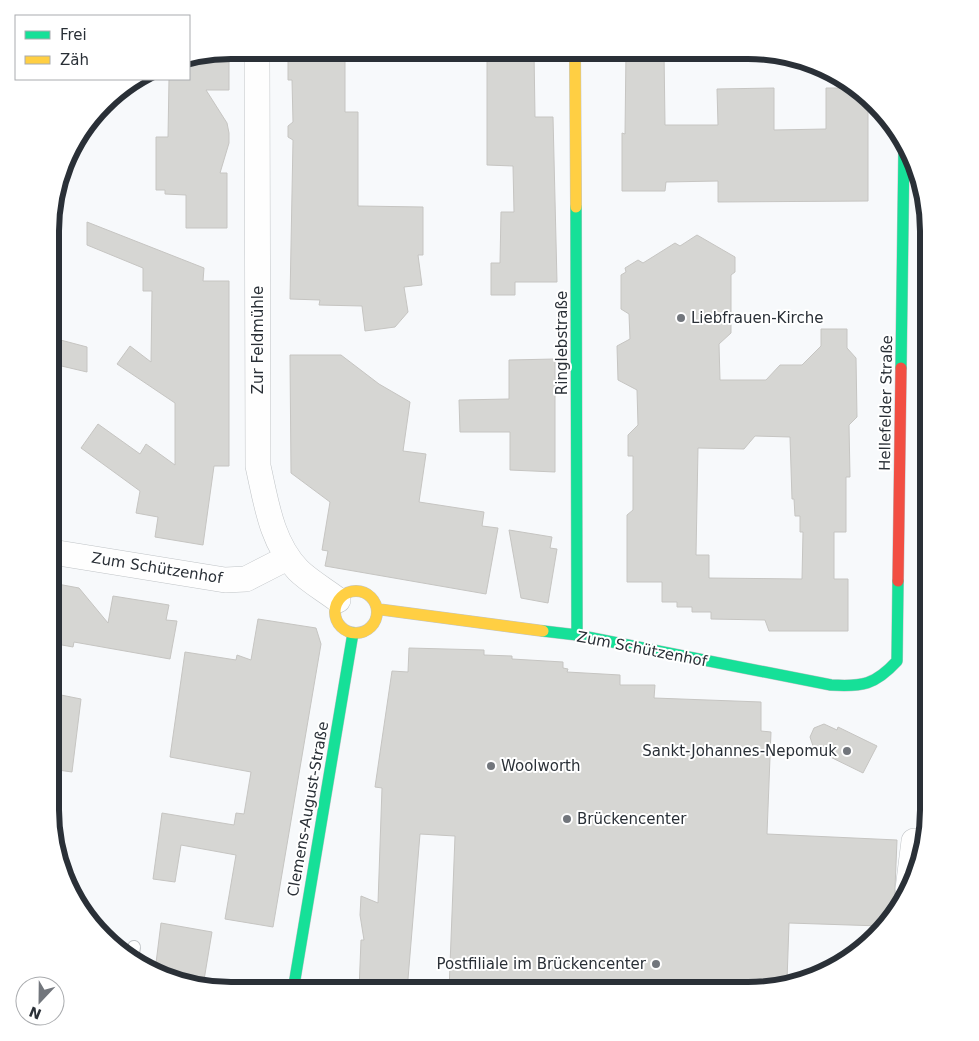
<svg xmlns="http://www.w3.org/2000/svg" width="979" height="1041" viewBox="0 0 979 1041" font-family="'DejaVu Sans',sans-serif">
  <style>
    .building { fill: #d6d6d3; stroke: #c6c5c2; fill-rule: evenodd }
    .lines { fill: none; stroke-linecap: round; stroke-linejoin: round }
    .lane-casing { stroke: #c0c4c7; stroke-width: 14 }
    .street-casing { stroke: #c0c4c7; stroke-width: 26 }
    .fast-casing { stroke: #c0c4c7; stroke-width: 12 }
    .slow-casing { stroke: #c0c4c7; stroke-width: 12 }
    .jam-casing { stroke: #c0c4c7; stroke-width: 12 }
    .lane { stroke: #fefefe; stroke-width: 12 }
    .street { stroke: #fefefe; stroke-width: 25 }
    .fast { stroke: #16e098; stroke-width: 11 }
    .slow { stroke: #ffcf43; stroke-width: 11 }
    .jam { stroke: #f24e42; stroke-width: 11 }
    .poi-dot { fill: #72767c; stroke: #fff; stroke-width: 2 }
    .labels { text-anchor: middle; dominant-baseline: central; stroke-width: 4; stroke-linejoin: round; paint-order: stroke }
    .poi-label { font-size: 15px; fill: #2a3037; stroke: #fff; text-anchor: start }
    .street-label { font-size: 15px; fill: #2a3037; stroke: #fff }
    .rim { fill: none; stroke: #2a3037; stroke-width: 6 }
  </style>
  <rect width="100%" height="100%" fill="#f7f9fb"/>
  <path class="building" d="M229 50V90H206L227 123 229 133V143L220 173H227V228H186V195L165 194V190H156V137H168L169 79H189V57Z
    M288 50H345V112H358V206L423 207V255H418L422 285 404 287 408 312 395 327 365 331 362 306 319 305 320 300 290 299 293 140 288 137V126L293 122 292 80H288Z
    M487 51H534L535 117H553L557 282H515V295H491V263H500L501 212H514L513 166 487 165Z
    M626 51H664L665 125H718L717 89 774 88V130L826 129V88H853L868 101V201L718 202V181L666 182 665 191H622V133L625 134Z
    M87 222 204 268 203 281H229V466H214L203 545 155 537 158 517 136 513 140 491 81 448 98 424 140 454 146 444 175 465V403L117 364 130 346 151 362 152 291H143V268L87 245Z
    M697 235 735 257V272L731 275V333L719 344 720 380H766L780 365H802L821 346V329H847V348L856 358 857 417 849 425 850 477H846V532H834V579H848V631H769L765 620 711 619V612H692V607H677V602H662V582H627V515L633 510V456H628V435L638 425 637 390 618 380 617 346 630 339 629 314 621 309V275L626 272 625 268 638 260 643 263 675 243 680 246ZM755 436 790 437 792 499H794L795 516H800V532H803L802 579 709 578V555H696L698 448 744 449Z
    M53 338 87 347V372L53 364Z
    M290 355H341L379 384 410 402 403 451 426 454 419 502 484 512 482 526 498 528 486 594 325 566 328 551 322 550 330 502 291 473Z
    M555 359V472L510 470V432H460L459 400 509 399V360Z
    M509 530 552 537 550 548 557 549 548 603 521 598Z
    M52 583 79 588 108 623 113 596 169 605 166 620 177 621 170 659 74 642 73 647 51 643Z
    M258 619 316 628 321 644 273 927 225 919 236 855 181 845 175 882 153 879 162 813 234 825 236 813 244 814 251 772 170 757 185 652 236 660 237 655 251 660Z
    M409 648 484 650V655L512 656V659L563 662V668L568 669 567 672 620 675V685H655L654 698 761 702V731L771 732 767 834 897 840 894 912 880 926 789 923 787 981 775 985H750V991H449L455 836 420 834 407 991H359L361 940H364L360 915 361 896 378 903 382 788 375 787 392 671 408 672Z
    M51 693 81 699 72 772 51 769 57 718 51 717Z
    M824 724 837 730 838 727 877 746 863 773 814 749 810 737 814 728Z
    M161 923 212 932 203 986 155 971Z"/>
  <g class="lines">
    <defs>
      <path id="lane" d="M132 959 134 947"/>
      <path id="street" d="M257 50 258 466C266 501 271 542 298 570 309 581 325 590 338 600
        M52 552 225 580 246 579 287 558
        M908 889 914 841"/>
      <path id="fast" d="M576 207 577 635
        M901 368 904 146
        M543 631 577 635 831 685C862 687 875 685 897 661L898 581
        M293 991 353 633"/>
      <path id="slow" d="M575 51 576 207
        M335 612a21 21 0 1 1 42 0a21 21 0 1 1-42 0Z
        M377 609 543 631"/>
      <path id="jam" d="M898 581 901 368"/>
    </defs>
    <use href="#lane" class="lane-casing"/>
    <use href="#street" class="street-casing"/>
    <use href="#fast" class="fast-casing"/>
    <use href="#slow" class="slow-casing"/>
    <use href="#jam" class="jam-casing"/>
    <use href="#lane" class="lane"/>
    <use href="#street" class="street"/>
    <use href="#fast" class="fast"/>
    <use href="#slow" class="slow"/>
    <use href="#jam" class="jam"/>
  </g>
  <g class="poi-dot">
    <circle cx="681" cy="318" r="5"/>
    <circle cx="847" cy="751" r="5"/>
    <circle cx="491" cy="766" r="5"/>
    <circle cx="567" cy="819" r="5"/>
    <circle cx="656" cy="964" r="5"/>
  </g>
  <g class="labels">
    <g class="poi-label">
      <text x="691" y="318">Liebfrauen-Kirche</text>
      <text x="837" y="751" text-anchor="end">Sankt-Johannes-Nepomuk</text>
      <text x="501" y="766">Woolworth</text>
      <text x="577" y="819">Brückencenter</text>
      <text x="646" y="964" text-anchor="end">Postfiliale im Brückencenter</text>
    </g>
    <g class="street-label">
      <text transform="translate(258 340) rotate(-90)">Zur Feldmühle</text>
      <text transform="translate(562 343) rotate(-90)">Ringlebstraße</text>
      <text transform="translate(886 403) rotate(-89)">Hellefelder Straße</text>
      <text transform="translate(157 568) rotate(9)">Zum Schützenhof</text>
      <text transform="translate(642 649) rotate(11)">Zum Schützenhof</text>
      <text transform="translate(308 809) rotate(-80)">Clemens-August-Straße</text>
    </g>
  </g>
  <path d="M0 0H979V1041H0ZM231 59H748A172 172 0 0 1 920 231V810A172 172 0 0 1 748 982H231A172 172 0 0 1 59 810V231A172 172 0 0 1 231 59Z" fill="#fff" fill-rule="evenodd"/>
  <path class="rim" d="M231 59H748A172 172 0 0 1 920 231V810A172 172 0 0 1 748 982H231A172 172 0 0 1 59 810V231A172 172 0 0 1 231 59Z"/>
  <rect x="15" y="15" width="175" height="65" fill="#ffffff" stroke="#aaacaf"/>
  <rect x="25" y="31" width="25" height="8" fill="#16e098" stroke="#aaacaf"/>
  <text x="60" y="40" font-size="15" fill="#2a3037">Frei</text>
  <rect x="25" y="56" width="25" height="8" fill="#ffcf43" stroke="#aaacaf"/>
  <text x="60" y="65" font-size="15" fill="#2a3037">Zäh</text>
  <g transform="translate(40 1001) rotate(202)"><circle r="24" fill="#ffffff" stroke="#aaacaf"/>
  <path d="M0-4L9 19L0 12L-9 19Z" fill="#72767c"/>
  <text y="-8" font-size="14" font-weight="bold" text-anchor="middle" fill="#2a3037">N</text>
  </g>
</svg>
